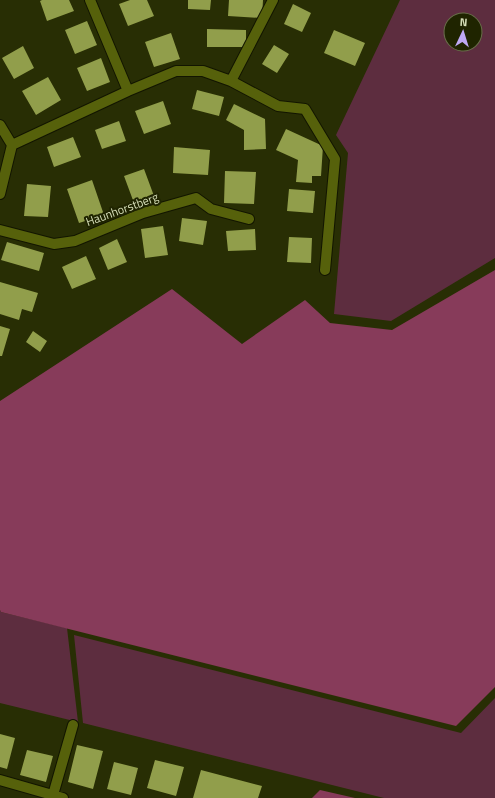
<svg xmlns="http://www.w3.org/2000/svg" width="495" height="798" viewBox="0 0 495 798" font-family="'Titillium Web',sans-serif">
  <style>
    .green { fill: #5d2d3f; fill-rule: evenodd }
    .forest { fill: #873b5a }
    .building { fill: #919e4b }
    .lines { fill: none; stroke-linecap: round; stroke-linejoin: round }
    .street-casing { stroke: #121501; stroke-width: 12 }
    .street { stroke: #56610b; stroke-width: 10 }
    .labels { text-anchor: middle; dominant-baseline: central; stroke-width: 4; stroke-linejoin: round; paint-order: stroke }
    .street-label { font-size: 12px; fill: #d5ddb7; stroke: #1f2400 }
  </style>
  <rect width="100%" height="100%" fill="#282e04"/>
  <path class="green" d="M400 0H495V258L391 321 334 314 348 153 336 135ZM451 20H475V44H451Z
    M0 610 1 612 67 628 78 722 0 703Z
    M74 635 461 733 495 698V798H384L83 723Z"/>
  <path class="forest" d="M495 270V687L456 726 1 612 0 610V401L172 289 242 344 305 300 330 323 392 330Z
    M320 790 355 798H312Z"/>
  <path class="building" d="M42 0H69L74 11 47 21 40 1Z
    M130 0H147L154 16 128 26 119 4Z
    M188 0H211L210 10 188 9Z
    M229 0H263L262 18 228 16Z
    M293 4 311 13 302 32 284 24Z
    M87 21 97 45 75 54 65 30Z
    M207 29 246 30V47H207Z
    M334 30 365 43 355 66 324 53Z
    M171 33 180 59 154 67 145 42Z
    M274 45 289 54 277 73 262 64Z
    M23 46 34 68 14 79 2 58Z
    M101 58 110 82 87 91 77 68Z
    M48 77 61 100 36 115 22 91Z
    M197 90 224 97 219 116 192 109Z
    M163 101 171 124 144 134 135 111Z
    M234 104 265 119 266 149 244 150V130L226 120Z
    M119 121 126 141 102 149 95 130Z
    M286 129 323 146 321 176H312V183L296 182 298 160 276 150Z
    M73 137 81 157 54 167 47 147Z
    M174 147 210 150 208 175 173 173Z
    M144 169 154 196 134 203 124 176Z
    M225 171 256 172 254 204 224 203Z
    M92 180 104 215 79 223 67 189Z
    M27 184 51 186 48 217 24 216Z
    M289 189 315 191 313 213 287 211Z
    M182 218 207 221 203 245 179 241Z
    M163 226 168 255 145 258 141 229Z
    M255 229 256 250 228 251 226 231Z
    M289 237 312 238 311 263 287 262Z
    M117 239 127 262 108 270 99 248Z
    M7 242 44 253 39 271 1 260Z
    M86 256 96 279 72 289 62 267Z
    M0 282 38 293 32 312 22 309 19 320 0 314Z
    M0 326 10 329 2 356H0Z
    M33 331 47 341 40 352 26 342Z
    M0 734 15 738 7 769 0 767Z
    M77 745 103 751 93 789 68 782Z
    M27 750 53 756 46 782 20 775Z
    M155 760 184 767 176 796 147 788Z
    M114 762 138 768 131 795 107 789Z
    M201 770 262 786 258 798H193Z"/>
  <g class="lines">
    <defs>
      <path id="street" d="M90 0 128 91
        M231 81 273 0
        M0 125 12 145
        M0 194 12 145 128 91 176 71H203L231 81 278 106 305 109 335 159 325 270
        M0 230 54 244 75 241 143 213 196 198 211 209 249 219
        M0 780 63 798
        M53 795 73 725"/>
    </defs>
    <use href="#street" class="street-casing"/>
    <use href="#street" class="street"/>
  </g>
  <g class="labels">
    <g class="street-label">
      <text transform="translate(122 209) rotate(-20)">Haunhorstberg</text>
    </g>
  </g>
  <g transform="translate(463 32) rotate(4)"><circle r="19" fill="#1f2400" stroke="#686e49"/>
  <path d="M0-3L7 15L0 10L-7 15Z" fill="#bfa9f4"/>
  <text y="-6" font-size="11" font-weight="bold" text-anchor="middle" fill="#d5ddb7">N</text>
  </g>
</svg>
